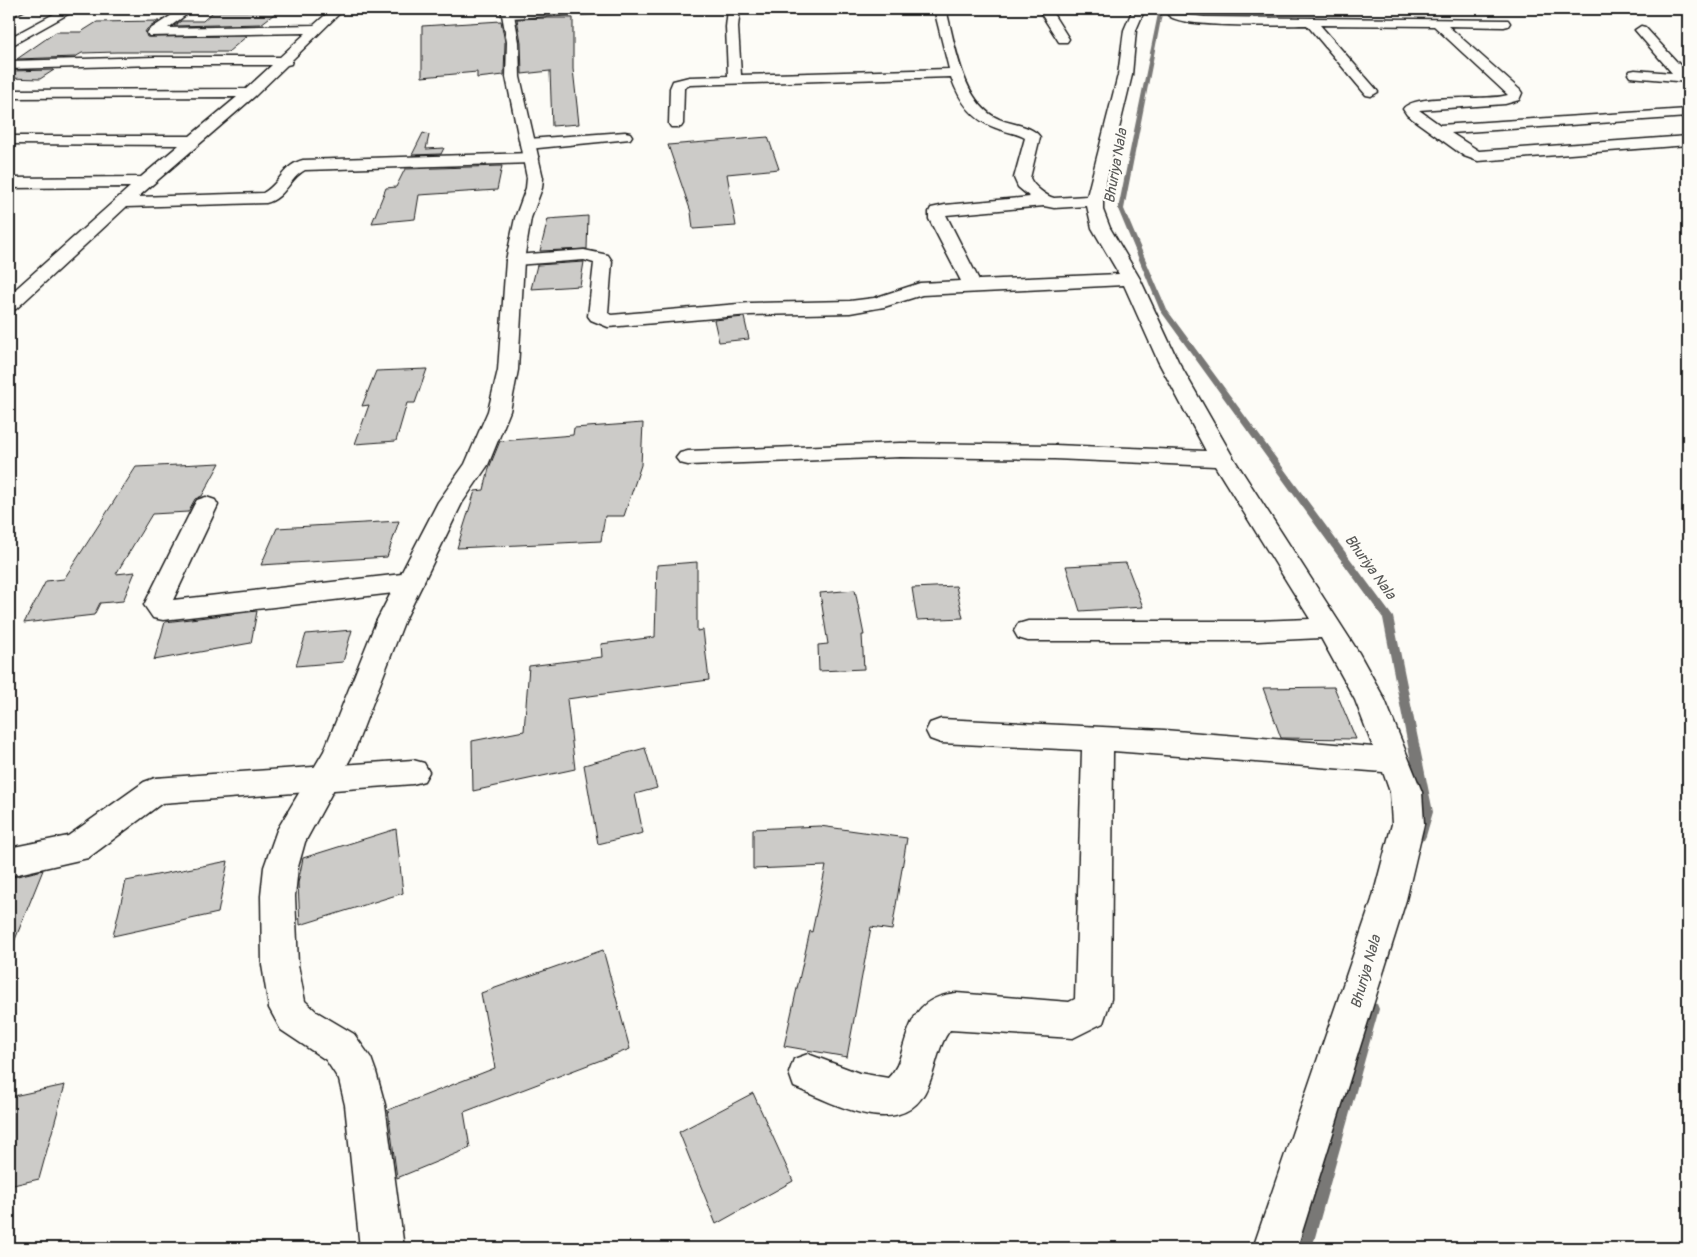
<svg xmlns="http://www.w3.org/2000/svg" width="1697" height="1257" viewBox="0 0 1697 1257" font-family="Pangolin,sans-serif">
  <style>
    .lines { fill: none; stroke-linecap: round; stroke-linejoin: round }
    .stream { fill: #797876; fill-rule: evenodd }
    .building { fill: #cccbc8; stroke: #1c1c1c }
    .street-casing { stroke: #1c1c1c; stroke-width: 3 }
    .secondary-casing { stroke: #1c1c1c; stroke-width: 3 }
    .street { fill: #fdfcf7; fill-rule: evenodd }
    .secondary { fill: #fdfcf7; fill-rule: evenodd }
    .labels { text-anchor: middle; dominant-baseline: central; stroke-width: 4.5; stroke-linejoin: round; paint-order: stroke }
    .water-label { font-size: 15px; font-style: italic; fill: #5a5a58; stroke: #fdfcf7 }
  </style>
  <rect width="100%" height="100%" fill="#fdfcf7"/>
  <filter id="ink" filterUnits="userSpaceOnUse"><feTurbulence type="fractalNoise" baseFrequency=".02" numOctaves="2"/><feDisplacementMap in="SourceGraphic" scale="10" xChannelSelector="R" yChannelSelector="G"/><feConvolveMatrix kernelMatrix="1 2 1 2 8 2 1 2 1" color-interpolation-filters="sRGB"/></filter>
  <g filter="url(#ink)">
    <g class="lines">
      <path class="stream" d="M1159 9H1163L1124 209 1167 310 1393 617 1433 812 1426 836 1424 840 1420 841 1416 840 1414 836 1421 812 1383 618 1160 310 1118 209Z
        M1372 1003 1377 1004 1379 1009 1312 1248H1296L1365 1009 1367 1004Z"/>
    </g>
    <path class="building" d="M214 11H278L261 24 174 26 181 21H203Z
      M547 18H573V69L579 124 552 126 550 71 522 74 521 42 517 19Z
      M159 21 147 29 145 32 147 37 247 36 228 52H117L82 53 75 57 17 59 56 32H81L97 22Z
      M501 21 505 42 504 75 477 78V72L422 77V26Z
      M54 70 40 79 9 78V71Z
      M423 133 429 135 426 149 444 148 441 154 412 155Z
      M768 137 779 169 727 174 736 226 693 229 691 212 668 145Z
      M502 166 497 190 419 195 415 219 372 223 386 188 396 187 405 169Z
      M588 216 587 249 540 251 548 219Z
      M584 262 580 286 531 289 537 265Z
      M744 317 749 339 719 342 714 320Z
      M427 369 415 403H407L396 441 355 444 369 405 362 406 376 371Z
      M643 423 641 465 624 516H605L601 541 457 548 475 491 484 490 489 468 500 441 573 435 574 428Z
      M220 463 202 496 195 499 188 512 152 514 116 574 135 572 123 601 100 603 94 615 24 623 46 581 64 579 136 467Z
      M399 521 387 557 261 565 277 528Z
      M697 562V631L703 630 709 680 567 699 575 769 473 791 472 741 524 731 529 666 602 657 601 644 655 637 657 565Z
      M1126 563 1143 607 1080 611 1066 566Z
      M956 586 963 618 917 620 912 588Z
      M855 590 864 635H862L864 669 819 671 818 645 828 644 820 593Z
      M257 611 251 643 154 660 165 622Z
      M352 630 343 662 296 666 306 634Z
      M1334 687 1356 739 1281 738 1263 688Z
      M645 748 657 788 635 794 643 833 598 844 584 765Z
      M820 826 907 838 892 930 871 927 847 1057 784 1046 810 931 812 932 826 866 753 869V829Z
      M396 829 403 893 300 925 298 883 303 858Z
      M228 861 218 913 113 936 126 881Z
      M43 870 10 952H9V878Z
      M603 950 630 1049 464 1112 470 1148 397 1178 388 1110 495 1068 481 993Z
      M65 1085 39 1179 9 1186V1097Z
      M753 1093 793 1181 716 1224 679 1132Z"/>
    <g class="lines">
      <defs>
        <path id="street" d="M12 9H27L9 18V11Z
          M63 9H77L9 47V38Z
          M181 9H194L168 28 314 25 332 9H344L292 60 291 64 287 65 255 96 138 197 263 193C280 184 283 165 303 160L531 153 536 155 539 158 536 161 531 163 305 170C289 178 286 198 266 203L126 207 16 309 9 311V295L130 187 9 188V178L141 177 179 145 9 144V136H190L237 97 9 98V90L246 89 272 65H155L9 69V61L155 57H280L306 33 149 36 147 33 149 30Z
          M549 9H630L624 12 509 18 503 14 509 10Z
          M728 9H740L738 27 741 75 949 69 934 9H946C955 43 962 103 999 119 1012 125 1032 125 1040 137L1030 178C1033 186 1046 196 1054 198L1087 196 1118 75 1124 30 1133 9H1145L1136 30 1132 75 1103 195V210L1110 228 1140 279 1178 361 1234 459 1359 653 1385 700 1422 792 1424 824 1406 900 1297 1248H1253L1372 900 1392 824 1390 792 1383 772 1113 751 1111 999 1103 1023 1073 1038 950 1030C938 1045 936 1068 928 1086 904 1144 834 1103 794 1087L789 1073 794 1059 808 1054 859 1073 888 1078C896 1070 899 1062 902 1051 912 1017 918 998 956 993L1069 1002 1075 999 1082 750 941 743 930 739 926 731 930 723 941 719 1164 730 1373 747 1355 700 1321 638 1258 641H1028L1018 638 1014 631 1018 624 1028 621H1258L1310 619 1215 466 1054 459 900 457 688 465 680 463 676 458 680 453 688 451 900 443 1054 445 1206 451 1158 361 1124 285 922 295 884 307 850 313 750 315 608 327 591 320 588 316 594 263 584 260 515 265 509 264 506 260 509 256 515 255 584 250 608 255 612 261 608 313 611 315 750 303 850 301 874 298 920 283 961 281 929 219V212L931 208 945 205 1030 197 1018 187 1014 178 1025 138C1017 133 1005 132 996 128 972 120 959 100 951 77L690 85 684 88 683 124 681 127H671L669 124 670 88 673 81 689 77 728 76 726 27ZM1044 206 1054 208 1087 206 1092 228 1119 274 979 280 946 215Z
          M1038 9H1050L1069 39 1067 42H1059Z
          M1170 9H1182L1180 14 1205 17 1508 20 1510 23 1508 26 1504 27 1448 26 1520 90 1522 93 1519 100 1505 104 1419 110 1440 125 1688 109V117L1451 133 1479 151 1688 136V145L1478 161 1464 156 1407 115 1403 109C1415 92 1486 102 1508 95L1434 26 1320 25 1376 89 1378 92 1371 96 1366 95 1307 25C1284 25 1180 29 1168 15Z
          M1641 26 1645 27 1688 74V82L1630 77 1628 74 1630 71 1635 70 1672 73 1635 30Z
          M625 132 630 133 632 136 630 139 528 149 523 147 520 144 523 141 528 139Z
          M206 497 215 500 218 505 173 600 411 573 420 576 424 582 420 588 411 591 163 620 153 618 144 605 194 505 197 500Z
          M413 760 424 763 429 772 424 781 413 784 162 803 88 858 9 876V848L68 836 144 782 155 778Z"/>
        <path id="secondary" d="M501 9H513L519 42 520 77 543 178 542 188 531 218 524 260 518 370 510 411 488 465 462 503 404 622 353 754 305 842 298 867 295 896 298 965 305 1001 317 1012 354 1034 371 1058 376 1072 385 1105 404 1248H360L345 1105 339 1080 326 1060 281 1030 269 1008 262 965 261 896 264 867 277 830 324 751 376 622 438 502 465 464 488 411 498 370 506 260 515 218 526 188 527 178 506 77 507 42Z"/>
      </defs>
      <use href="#street" class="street-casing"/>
      <use href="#secondary" class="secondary-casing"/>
      <use href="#street" class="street"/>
      <use href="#secondary" class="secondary"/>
    </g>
  </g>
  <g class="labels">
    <g class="water-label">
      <text transform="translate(1116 166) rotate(-80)">Bhuriya Nala</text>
      <text transform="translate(1370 567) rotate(54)">Bhuriya Nala</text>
      <text transform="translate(1366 972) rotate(-74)">Bhuriya Nala</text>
    </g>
  </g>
  <rect width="1697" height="1257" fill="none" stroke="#fdfcf7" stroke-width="30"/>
  <rect x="15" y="15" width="1667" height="1227" fill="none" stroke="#1c1c1c" stroke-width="2" filter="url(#ink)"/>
</svg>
